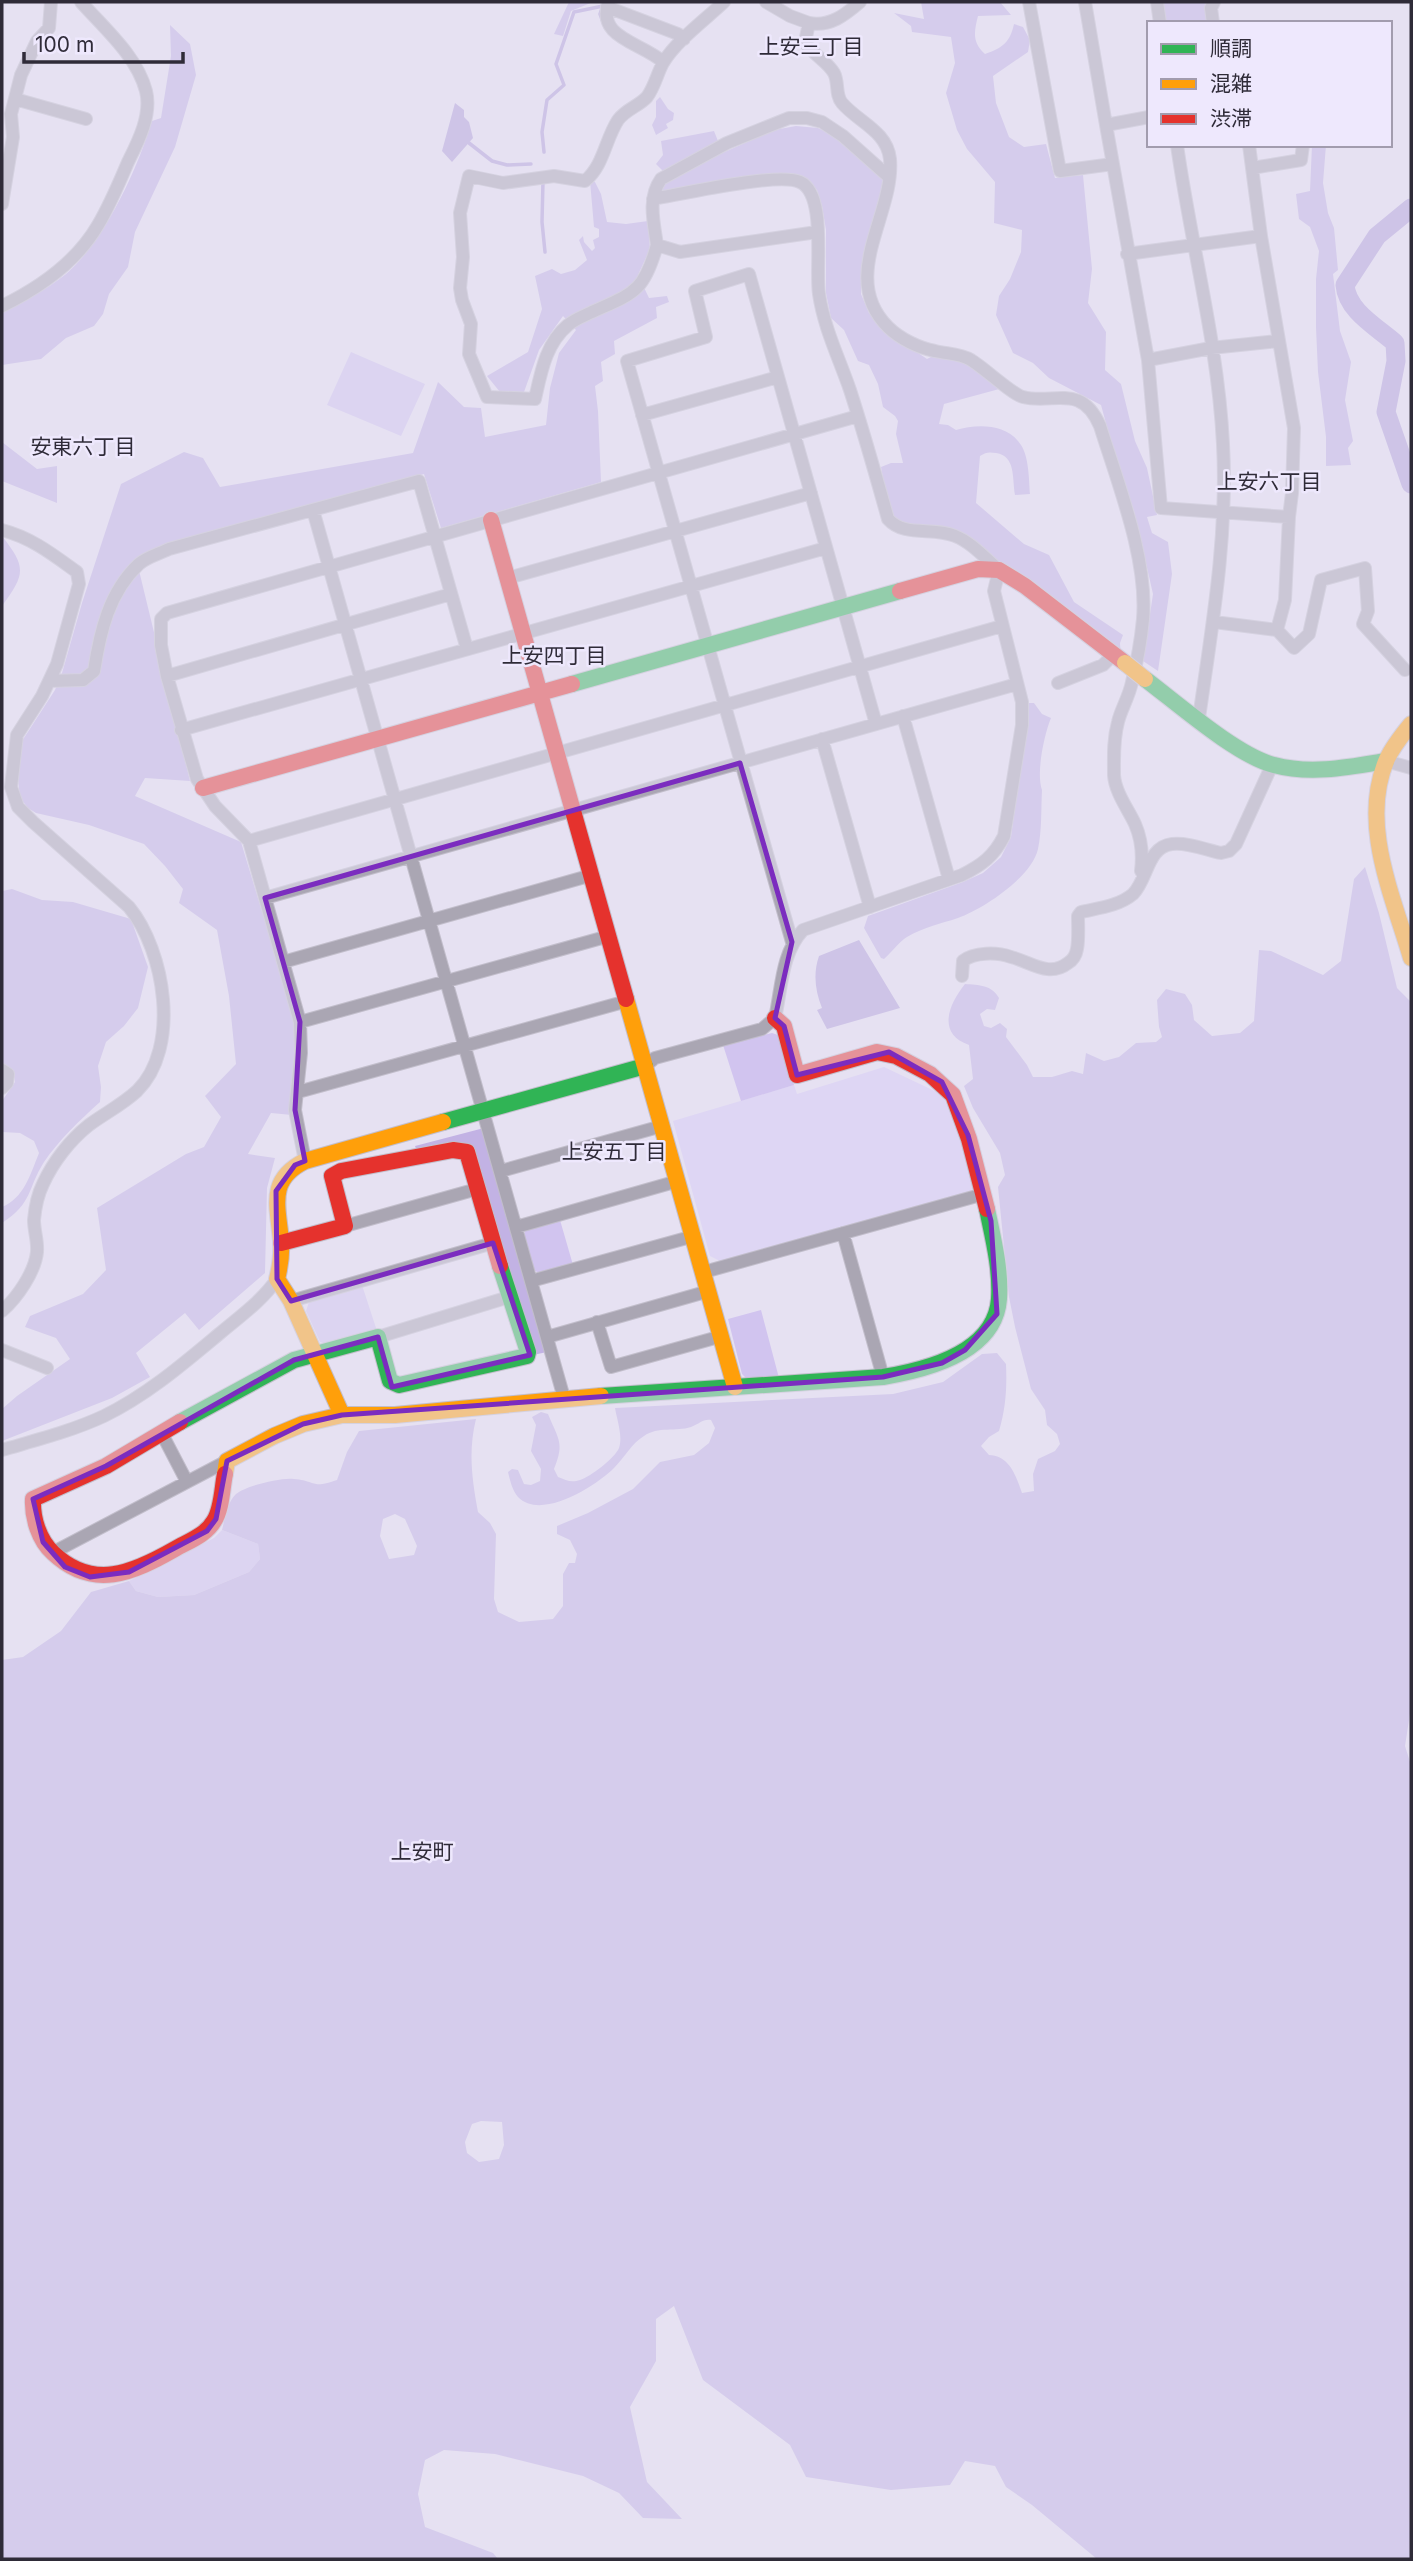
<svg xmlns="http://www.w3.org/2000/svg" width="1413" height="2561" viewBox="0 0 1413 2561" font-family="Inter,'Noto Sans JP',sans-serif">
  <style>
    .built { fill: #ded6f4 }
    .green { fill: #d1c4ef }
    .forest { fill: #c2b2e4; fill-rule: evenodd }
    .water { fill: #b2a0d9 }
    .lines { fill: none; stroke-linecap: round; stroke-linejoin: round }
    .stream { stroke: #b2a0d9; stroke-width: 3.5 }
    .river { stroke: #b2a0d9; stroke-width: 19 }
    .street-casing { stroke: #c2becb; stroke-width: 14 }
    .fast-casing { stroke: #c2becb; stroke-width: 18 }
    .slow-casing { stroke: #c2becb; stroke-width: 18 }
    .jam-casing { stroke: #c2becb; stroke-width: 18 }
    .street { stroke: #aaa6b3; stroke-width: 12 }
    .fast { stroke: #30b455; stroke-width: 16 }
    .slow { stroke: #ff9f0a; stroke-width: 16 }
    .jam { stroke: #e5322d; stroke-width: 16 }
    .slow-bridge-casing { stroke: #c2becb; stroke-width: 18; stroke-linecap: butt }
    .slow-bridge { stroke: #ff9f0a; stroke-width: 16 }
    .marked { fill: none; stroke: #7b2cbf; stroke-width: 5; stroke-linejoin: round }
    .labels { text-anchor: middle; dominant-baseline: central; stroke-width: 5; stroke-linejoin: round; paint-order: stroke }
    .neighbourhood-label { font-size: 21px; fill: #2f2b38; stroke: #eee8fd }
  </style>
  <rect width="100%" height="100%" fill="#e6e1f2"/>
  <path class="built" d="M884 1067 941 1094 956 1119 975 1183 972 1191 720 1261 710 1256 673 1121 794 1085 797 1094Z"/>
  <path class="green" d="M351 352 425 384 401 436 327 405Z
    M772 1033 778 1035 794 1085 741 1101 723 1045Z
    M560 1220 573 1265 540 1274 534 1270 524 1234 526 1230Z
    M362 1285 377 1331 330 1345 320 1342 306 1311 309 1302Z
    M761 1310 779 1378 748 1380 742 1374 728 1319Z
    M222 1530 258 1544 260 1559 249 1572 194 1595 158 1597 136 1591 129 1581 214 1538Z"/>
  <path class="forest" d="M569 2H593L571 11 563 36 554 34Z
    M921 2H1000L1011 15 978 16C974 32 972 42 985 54 1003 48 1010 42 1014 24L1023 27 1030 40 1028 52 993 76 996 103 1009 137 1024 147 1046 144 1055 178 1083 175 1092 269 1088 303 1106 332 1105 370 1121 384 1135 441 1147 468 1157 515 1147 517 1152 533 1168 542 1172 574 1158 671 1143 661 1153 594 1134 511 1116 460 1101 405 1049 378 1033 363 1013 353 996 315 999 296 1010 279 1021 252 1022 230 994 223 995 182 967 149 957 130 946 93 955 63 951 37 912 32 911 26 894 13 924 19Z
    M1162 2H1211L1210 23H1166Z
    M170 25 190 44 196 75 175 147 135 232 128 267 109 294 103 314 94 326 66 338 41 359 2 365V313C24 301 46 290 66 274 105 240 137 170 152 121L161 118 171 56Z
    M660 97 668 109 674 113 673 120 666 124 668 128 656 135 652 125 656 117V101Z
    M796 126 818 128 841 139 885 178 861 273V294L869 313 883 329 927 359C951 344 984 375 1003 388L944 404 939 424 948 425 956 430C977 424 1007 423 1021 445 1029 457 1029 480 1030 494L1015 495C1012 478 1016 456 996 453 989 452 986 452 980 456L976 503 1024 544 1049 555 1074 602 1123 635 1120 643 1121 658 960 532 897 523 890 516 881 467 891 463H903L896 434 898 421 895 416 883 407 878 384 869 365 858 361 844 330 831 318 826 293V230L822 206 817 190 804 178 663 195V183L675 174 774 130Z
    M714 131 718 141 712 146 665 173 656 164 663 155 661 141Z
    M1312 145H1326L1323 183 1328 213 1334 228 1338 270 1333 274 1340 331 1351 362 1345 400 1353 441 1348 448 1351 465 1326 466V437L1318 372 1316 328V279L1319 251 1310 227 1299 219 1296 194 1310 191Z
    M590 181 595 182 601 194 607 222 626 224 648 221 650 249 638 275 649 298 667 296 669 302 656 307 657 318 614 341 615 354 601 362 603 381 595 386 598 411 601 482 441 528 424 474 136 558 190 781 145 778 135 796 241 842 296 1024 292 1115 271 1113 248 1154 275 1158 267 1188 265 1273 199 1330 185 1313 136 1353 150 1377 112 1398 2 1441V1409L17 1396 70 1359 56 1338 25 1327 30 1316 83 1294 106 1270 97 1208 186 1154 204 1147 221 1117 205 1096 236 1064 229 996 217 930 179 903 183 889 165 866 144 844 89 825 36 813 28 808 20 798 17 770 22 741 55 690 62 673 82 603 121 484 184 452 203 458 220 487 413 453 438 382 464 407 481 408 485 437 546 425 550 388 559 353 576 330 563 316 539 350 524 392H500L487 376 528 352 542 309 535 276 552 269 561 274 575 270 587 260 579 240 583 236 584 242 592 251 595 248 593 240 599 237V229L594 227Z
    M2 442 37 469 57 466V503L2 481Z
    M2 536C27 568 25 574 2 606Z
    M1027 703H1034L1042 714 1051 718C1044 735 1036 773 1042 790 1041 809 1042 831 1038 849 1032 877 983 909 958 918 940 924 924 927 907 937 899 942 892 952 884 959L881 958 864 928 868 916 963 882 983 873 1001 857 1011 837 1026 724Z
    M1365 867 1379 913 1397 988 1411 1002V1707L1405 1746 1411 1765V2559H1097L1032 2505 1006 2487 995 2466 965 2461 950 2485 891 2490 806 2477 790 2445 703 2380 674 2306 656 2319V2361L630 2407 647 2482 682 2519 643 2518 619 2493 583 2476 495 2454 444 2450 425 2460 418 2494 425 2527 493 2553 498 2559H2V1660L23 1657 61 1631 91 1592 129 1581 136 1591 158 1597 194 1595 249 1572 260 1559 258 1544 222 1530C225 1519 227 1502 236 1494 245 1486 282 1477 294 1479 317 1481 311 1489 337 1480L347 1452 359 1431 476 1419C468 1451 472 1480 478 1512L490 1523 496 1534 494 1599 498 1612 519 1622 553 1619 563 1606V1574L569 1563H575L577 1554 570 1540 557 1534V1526L588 1513 633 1489 660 1462 694 1455 709 1443 715 1428 711 1420C702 1419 700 1424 691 1427 676 1432 658 1426 644 1436 631 1444 625 1457 614 1468 596 1486 541 1521 518 1497 512 1490 510 1480 508 1472L512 1469 518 1470 524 1484 531 1485 540 1481 541 1469 531 1451 536 1425 532 1417 541 1412 548 1414C558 1439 565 1442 554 1469L558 1477C566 1480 571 1483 580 1480 590 1477 615 1458 619 1448 623 1436 617 1420 615 1408L893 1394 943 1382 982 1354 997 1353 1006 1364C1007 1387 1006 1408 999 1431L989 1437 981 1446 989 1455C1010 1456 1016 1476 1022 1493L1034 1491 1033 1474 1038 1459 1055 1451 1060 1444 1057 1434 1047 1425 1045 1410 1031 1389 1015 1327 1009 1297 998 1187 1005 1175 1000 1153 973 1108 964 1086 973 1079 969 1045C937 1034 948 1005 965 984 979 985 992 985 999 998L995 1010 987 1009 980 1014 984 1026 991 1028 1000 1023 1007 1029 1006 1037 1027 1065 1033 1077H1052L1072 1071 1083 1074 1086 1053 1104 1061 1119 1057 1136 1043 1156 1042 1162 1037 1159 1027 1157 1000 1166 989 1185 994 1192 1005 1194 1020 1212 1036 1240 1033 1254 1021 1259 950 1271 951 1323 975 1341 961 1354 879ZM395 1514 405 1519 417 1546 414 1555 389 1559 380 1536 383 1519ZM481 2121 502 2122 504 2145 499 2159 479 2162 467 2153 465 2142 472 2124Z
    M12 889 42 900 73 902 131 919 148 967 138 1008 124 1026 106 1042 98 1066 101 1087 100 1102C80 1120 59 1140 44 1162 27 1189 33 1203 2 1223V1207C24 1198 30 1175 39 1153L34 1141 20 1133 2 1132V1101L15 1082 13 1071 2 1064V891Z
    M484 1128 547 1352 533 1355 471 1150 418 1154 415 1146Z"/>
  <path class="water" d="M455 103 464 110V117L469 122 473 138 452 162 442 151Z
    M859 940 900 1008 827 1029 817 1010 822 1008C815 991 813 973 819 956Z"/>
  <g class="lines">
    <path class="stream" d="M602 8 600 14 605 27
      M469 143 492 161 507 165 531 164
      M544 152 542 132 547 100 564 85 556 64 574 12 603 6
      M543 181 542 222 545 252"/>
    <path class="river" d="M1411 208 1377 236 1345 285C1347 311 1377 327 1395 343L1396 361 1386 412 1411 484"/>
    <defs>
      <path id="street" d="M609 2C595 38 643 43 663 62
        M766 2 790 16 809 23
        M860 2C845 15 830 27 809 23L805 42C812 54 827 61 834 73 839 82 835 95 842 103 858 122 887 131 890 159 895 214 838 277 888 327 900 339 919 348 935 351 947 354 960 353 971 360 983 367 1013 395 1023 397 1053 405 1081 382 1100 426 1118 484 1148 559 1143 619 1141 640 1137 662 1132 682 1129 697 1121 709 1118 722 1113 740 1114 758 1114 775 1115 792 1128 809 1135 824 1142 840 1143 855 1141 871L1144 875
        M1029 2 1060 171 1113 164
        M1085 2 1106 125
        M1157 2 1160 23
        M607 7 678 34 684 39
        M1213 23 1211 8 1214 2
        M15 99 86 119
        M1149 117 1106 125 1148 360 1161 508 1289 517
        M1177 145C1191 245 1218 343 1223 444 1228 536 1212 627 1199 718
        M1252 168 1301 160 1303 145
        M2 204 13 137 11 114 21 75 37 41 49 28 51 2
        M817 232 680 252 657 245C654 223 647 199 661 179L727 143 789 118H807L822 122 843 136 889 177
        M657 245C644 292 634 293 592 312 584 316 575 319 568 325 546 343 541 372 535 399L487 397 469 354 471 324 462 300 460 288 463 257 460 213 469 176 503 183 554 176 585 181C604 165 605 140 618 120 626 109 639 106 647 97 655 86 657 74 663 63 676 41 706 19 724 2
        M1127 254 1261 236
        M2 306C39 288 77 261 98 225 110 205 119 183 128 162 138 142 152 115 146 91 137 56 104 28 81 2
        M1148 360 1211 348 1278 341
        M642 415 778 377
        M313 510 564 1398
        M2 530C32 538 52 554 77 572L79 584 57 664 42 696 17 735 11 787 18 807 33 822 129 907C165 951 181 1048 137 1091 123 1104 104 1114 89 1125 70 1140 53 1162 43 1184 38 1194 35 1209 34 1220 34 1231 38 1241 37 1252 35 1272 17 1298 2 1311
        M508 578 811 493
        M1214 622 1277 630 1285 600 1289 517 1292 493 1294 428 1261 236 1249 145
        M1277 630 1294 648 1309 634 1321 580 1365 568 1368 611 1363 624 1405 670
        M167 676 451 594
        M49 681 83 680 94 671C100 632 109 592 139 564 147 557 159 554 169 549L419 481 467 649
        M1058 683 1103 665 1114 654
        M903 716 949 879
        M181 730 826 548
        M822 739 870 907
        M1386 761 1411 768
        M249 841 1002 626
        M265 898 1017 684
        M792 942 627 361 706 337 695 291 749 274 876 724
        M283 962 592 875
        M962 976 963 961C974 952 997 952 1011 957 1031 962 1049 978 1068 963 1073 960 1076 955 1077 949 1079 939 1078 926 1078 916L1081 912C1098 908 1119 906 1133 894 1148 879 1147 847 1172 844 1187 842 1207 850 1221 853L1229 851 1236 844 1272 765
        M300 1022 609 936
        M645 1066 655 1058 762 1029 775 1018C782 987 781 954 803 930L962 875C982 865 994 856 1004 836L1022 725V702L994 591 999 570C986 559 971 542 955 536 933 526 905 538 888 519 876 476 864 433 850 390 839 358 824 328 819 294 815 268 827 194 800 182 778 172 682 194 653 199
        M2 1070 8 1074 7 1083 2 1088
        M298 1092 627 1001
        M305 1161 295 1110 301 1053 300 1022 249 841 215 806 197 779 167 676 161 645V619L167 613 858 416
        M501 1171 662 1126
        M345 1226 477 1189
        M516 1227 678 1181
        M843 1233 883 1377
        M704 1272 984 1194
        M531 1281 694 1236
        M291 1301 493 1243
        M597 1322 611 1367 722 1336
        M378 1337 509 1297
        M547 1337 709 1291
        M2 1350 47 1368
        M161 1432 187 1482
        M2 1450C36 1440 72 1431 104 1416 147 1395 183 1364 219 1334 239 1317 262 1301 277 1279
        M52 1553 227 1461"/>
      <path id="fast" d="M1145 679C1177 703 1237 756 1274 765 1311 775 1350 767 1386 761
        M572 684 900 591
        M443 1122 645 1066
        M601 1396 883 1377C926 1370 995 1353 999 1299 1001 1269 993 1238 987 1209
        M180 1422 294 1360 378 1337 390 1381 399 1385 527 1356 528 1352 500 1266"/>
      <path id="slow" d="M1411 724C1402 735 1393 746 1387 759 1359 823 1393 896 1411 958
        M626 999 735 1387
        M342 1415 291 1301 277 1279C280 1267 282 1254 281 1241 278 1206 267 1180 305 1161L443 1122
        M225 1474 227 1461 274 1436 303 1424 342 1415H395L601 1396"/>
      <path id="jam" d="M491 520 626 999
        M900 591 978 569 999 570 1025 586 1125 663
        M203 788 572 684
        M775 1018 784 1026 797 1075 877 1052 896 1056 930 1074 953 1095 969 1139 987 1209
        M281 1243 345 1226 332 1176 341 1171 453 1150 467 1152 500 1266
        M180 1422 106 1466 33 1499C32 1518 39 1540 53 1553 93 1591 133 1573 175 1549 189 1541 206 1535 214 1521 222 1509 222 1488 225 1474"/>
    </defs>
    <use href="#street" class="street-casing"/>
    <use href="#fast" class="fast-casing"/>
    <use href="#slow" class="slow-casing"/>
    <use href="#jam" class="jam-casing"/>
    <use href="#street" class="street"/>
    <use href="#fast" class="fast"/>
    <use href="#slow" class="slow"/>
    <use href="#jam" class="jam"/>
    <defs>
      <path id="slow-bridge" d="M1125 663 1145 679"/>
    </defs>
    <use href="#slow-bridge" class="slow-bridge-casing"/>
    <use href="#slow-bridge" class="slow-bridge"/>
  </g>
  <path d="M0 0H1413V2561H0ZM740 763 792 942 775 1018 784 1026 797 1075 889 1052 942 1082 968 1135 991 1221 997 1314 965 1350 942 1363 883 1377 342 1415 303 1424 227 1461 216 1519 207 1531 129 1572 90 1577 65 1567 43 1542 33 1499 106 1466 294 1360 378 1337 392 1387 530 1355 493 1243 291 1301 277 1279 276 1191 295 1165 305 1161 295 1110 300 1022 265 898Z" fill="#e6e1f2" fill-opacity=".55" fill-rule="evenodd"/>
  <path class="marked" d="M740 763 792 942 775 1018 784 1026 797 1075 889 1052 942 1082 968 1135 991 1221 997 1314 965 1350 942 1363 883 1377 342 1415 303 1424 227 1461 216 1519 207 1531 129 1572 90 1577 65 1567 43 1542 33 1499 106 1466 294 1360 378 1337 392 1387 530 1355 493 1243 291 1301 277 1279 276 1191 295 1165 305 1161 295 1110 300 1022 265 898Z"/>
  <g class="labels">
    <g class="neighbourhood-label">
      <text x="811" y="46">上安三丁目</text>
      <text x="83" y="446">安東六丁目</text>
      <text x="1269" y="481">上安六丁目</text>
      <text x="554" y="655">上安四丁目</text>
      <text x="614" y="1151">上安五丁目</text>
      <text x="422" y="1851">上安町</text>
    </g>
  </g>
  <rect width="1413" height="2561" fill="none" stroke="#2f2b38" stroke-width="7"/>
  <rect x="1147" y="21" width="245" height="126" fill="#eee8fd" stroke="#a29cae" stroke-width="2"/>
  <rect x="1161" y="44" width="35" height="10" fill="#30b455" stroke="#a29cae" stroke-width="2"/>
  <text x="1210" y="56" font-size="21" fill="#2f2b38">順調</text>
  <rect x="1161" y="79" width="35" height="10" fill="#ff9f0a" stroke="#a29cae" stroke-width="2"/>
  <text x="1210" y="91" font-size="21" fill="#2f2b38">混雑</text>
  <rect x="1161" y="114" width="35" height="10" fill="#e5322d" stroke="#a29cae" stroke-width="2"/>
  <text x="1210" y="126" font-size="21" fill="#2f2b38">渋滞</text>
  <path d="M24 52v10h159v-10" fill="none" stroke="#2f2b38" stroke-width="3.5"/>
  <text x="35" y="52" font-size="21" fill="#2f2b38" stroke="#eee8fd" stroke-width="5" paint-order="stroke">100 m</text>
</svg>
